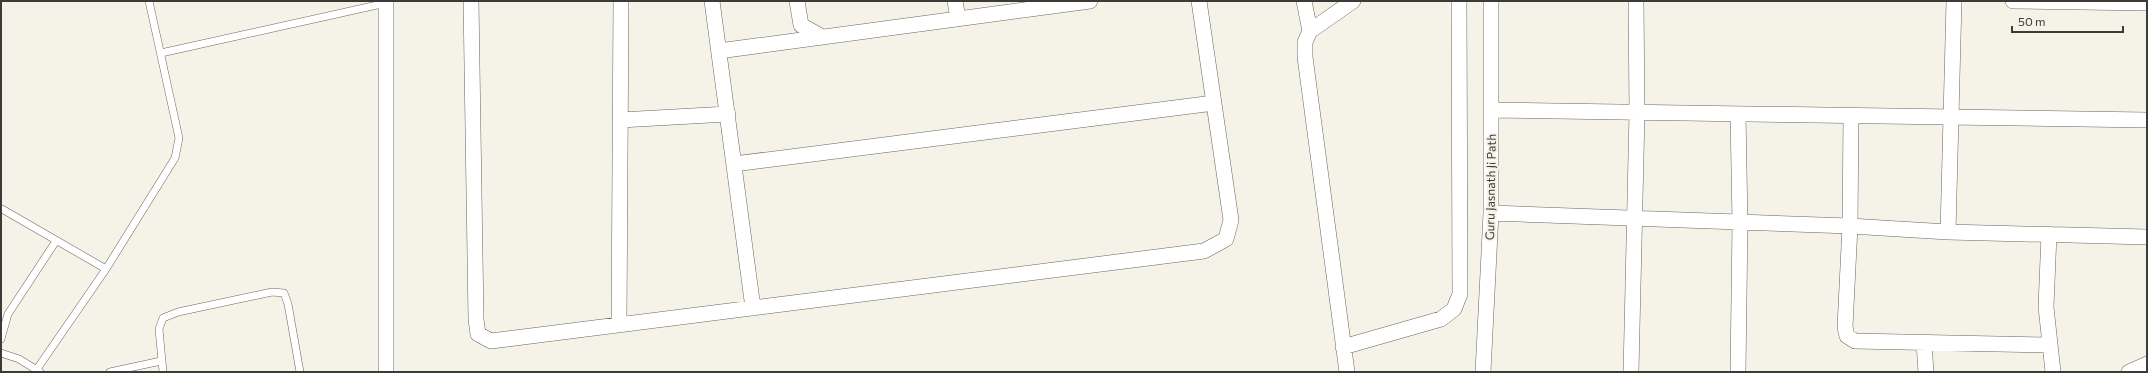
<svg xmlns="http://www.w3.org/2000/svg" width="2148" height="373" viewBox="0 0 2148 373" font-family="Commissioner,sans-serif">
  <style>
    .lines { fill: none; stroke-linecap: round; stroke-linejoin: round }
    .lane-casing { stroke: #69665e; stroke-width: 8 }
    .street-casing { stroke: #69665e; stroke-width: 16 }
    .lane { stroke: #fff; stroke-width: 7 }
    .street { stroke: #fff; stroke-width: 15 }
    .labels { text-anchor: middle; dominant-baseline: central; stroke-width: 4; stroke-linejoin: round; paint-order: stroke }
    .street-label { font-size: 12px; fill: #3d3b38; stroke: #f5f2e8 }
  </style>
  <rect width="100%" height="100%" fill="#f5f2e8"/>
  <g class="lines">
    <defs>
      <path id="lane" d="M161 53 386 3
        M2 209 106 269
        M1 339 8 314 56 241
        M1 353 19 359 40 372
        M37 369 106 269 175 158 179 138 149 1
        M110 372 161 361
        M163 372 159 329 163 318 178 312 272 292 284 293 288 304 300 372"/>
      <path id="street" d="M386 1V372
        M471 1 476 319 478 334 491 341 1204 251 1226 239 1231 220 1199 1
        M712 1 753 308
        M797 1 801 25 822 37
        M955 1 958 19
        M1304 1 1310 31
        M2013 1 2147 3
        M719 51 1090 1
        M1491 110 2147 120
        M1738 114 1740 223 1738 372
        M1851 116 1850 226 1845 327 1847 336 1855 341 2050 345
        M620 120 728 114
        M734 164 1214 103
        M1491 213 1850 226 1948 232 2147 237
        M1948 232 1954 1
        M2049 234 2046 307 2053 372
        M619 325 621 1
        M1924 343 1926 372
        M1343 347 1441 319 1454 309 1460 294 1459 1
        M1347 372 1305 57V42L1310 31 1353 1
        M1483 372 1491 213V1
        M1631 372 1637 113 1636 1
        M2129 372 2147 364"/>
    </defs>
    <use href="#lane" class="lane-casing"/>
    <use href="#street" class="street-casing"/>
    <use href="#lane" class="lane"/>
    <use href="#street" class="street"/>
  </g>
  <g class="labels">
    <g class="street-label">
      <text transform="translate(1490 187) rotate(-89)">Guru Jasnath Ji Path</text>
    </g>
  </g>
  <rect width="2148" height="373" fill="none" stroke="#3d3b38" stroke-width="4"/>
  <path d="M2012 26v6h111v-6" fill="none" stroke="#3d3b38" stroke-width="2"/>
  <text x="2018" y="26" font-size="12" fill="#3d3b38" stroke="#f5f2e8" stroke-width="3" paint-order="stroke">50 m</text>
</svg>
